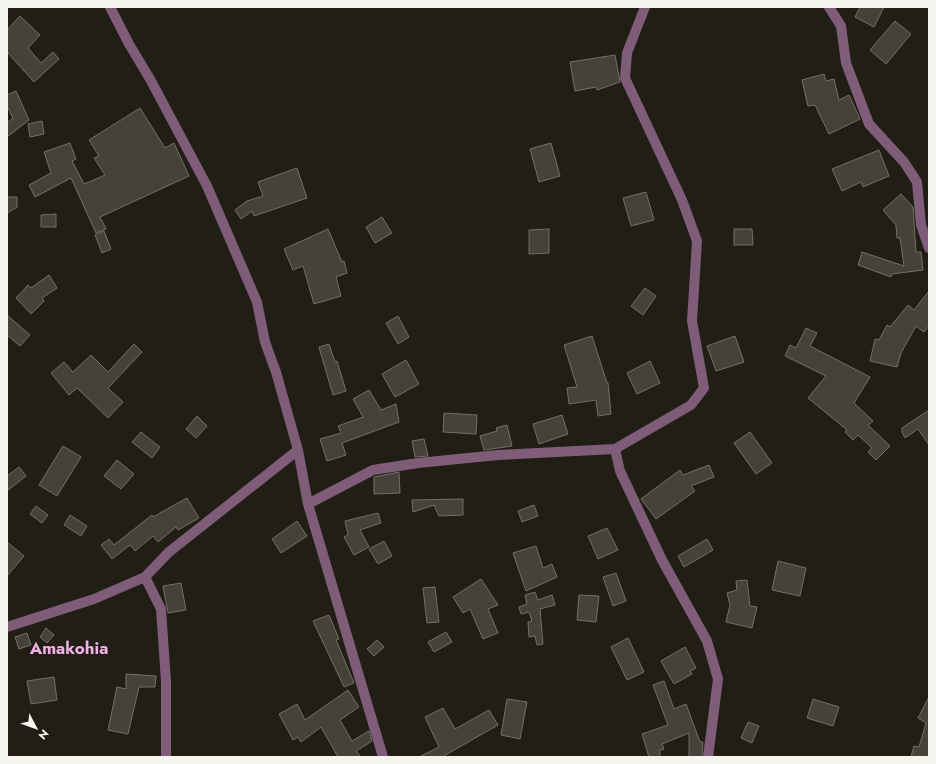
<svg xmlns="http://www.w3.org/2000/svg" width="936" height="764" viewBox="0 0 936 764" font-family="Jost,sans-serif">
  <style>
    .building { fill: #454339; stroke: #737066 }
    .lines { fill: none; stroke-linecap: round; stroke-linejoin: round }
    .minor { stroke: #7f5d79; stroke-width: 10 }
    .labels { text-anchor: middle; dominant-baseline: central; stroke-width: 4; stroke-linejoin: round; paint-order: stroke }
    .quarter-label { font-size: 17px; font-weight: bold; fill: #f1b1e5; stroke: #201e15 }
  </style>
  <rect width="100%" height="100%" fill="#201e15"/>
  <path class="building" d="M860 7H884L874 27 855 17Z
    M20 16 40 35 28 48 41 63 53 52 59 59 34 82 7 52V30Z
    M895 21 911 34 886 64 870 50Z
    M615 55 620 82 597 90 596 87 575 91 570 62Z
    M824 74 826 81 834 79 839 100 849 95 860 119 829 134 815 105 808 106 802 80Z
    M16 91 29 120 7 137V123L13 118 7 106V95Z
    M140 108 165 148 174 143 189 176 100 217 106 229 96 233 71 178 35 197 29 185 51 173 44 152 70 143 76 159 72 161 84 184 94 180 105 175 94 158 99 156 89 140Z
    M42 121 44 134 30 137 28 124Z
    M551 143 560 176 539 182 530 149Z
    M879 150 889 176 863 187 861 182 842 191 832 169Z
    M297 168 307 198 254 216 252 211 241 219 235 210 247 201 263 196 258 182Z
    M646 192 654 220 631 226 623 198Z
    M901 194 913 207 916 252H921L923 270 892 274 891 277 858 265 862 252 904 266 900 238H897L896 225 883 210Z
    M7 197H17V207L7 213Z
    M56 214V227H41V215Z
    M382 217 392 233 375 243 366 227Z
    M328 229 342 262 344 261 347 273 336 277 341 296 314 304 303 266 293 270 284 249Z
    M549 229V253L529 254V230Z
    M734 229H752L753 245H734Z
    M104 231 111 249 102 253 95 235Z
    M49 275 57 288 42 298 44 301 31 314 16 298 28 285 31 288Z
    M645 288 656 296 643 315 631 306Z
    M929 291V326L924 332 916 326 901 353 897 367 870 361 875 339 879 340 887 325 890 327 908 305 914 310Z
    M7 315 30 335 20 346 7 335Z
    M398 316 409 337 398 344 386 323Z
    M806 328 817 333 810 346 870 377 854 403 873 421 868 425 890 446 876 460 868 452 872 448 858 435 853 440 845 432 847 430 808 398 826 376 785 356 790 345 796 348Z
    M592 336 607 383H608L611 414 598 416 596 400 569 404 567 388 577 387 564 345Z
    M735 336 744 362 716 371 707 346Z
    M134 344 142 352 108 388 123 402 108 418 77 388 69 395 51 373 64 362 73 372 91 355 108 372Z
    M329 344 335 362 337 361 346 391 333 395 319 347Z
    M406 360 419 384 395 397 382 374Z
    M650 361 660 383 637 394 627 373Z
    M369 390 381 410 396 404 399 422 342 443 346 455 327 461 320 439 341 433 338 426 363 417 353 399Z
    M929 410V445L918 429 905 438 902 432V428Z
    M444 413 477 415 476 434 443 432Z
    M562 415 568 434 539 444 533 424Z
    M197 416 207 426 196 438 186 429Z
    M507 425 512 446 484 450 480 436 497 431 496 428Z
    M141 432 160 447 152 458 132 442Z
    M750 432 772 463 756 474 734 443Z
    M424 439 428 456 415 457 412 441Z
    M63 446 81 457 57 496 39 485Z
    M117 460 134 474 121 489 104 476Z
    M709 465 714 477 691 486 695 491 656 519 641 499 680 470 683 475Z
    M19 467 26 476 7 491V476Z
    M399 472 400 493 374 494V477Z
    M187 498 199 518 178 530 176 527 158 542 153 536 135 551 130 545 112 559 101 545 109 539 114 545 152 515 153 517Z
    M463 499V515L439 516 434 505 413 512 412 500Z
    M534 505 538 516 522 522 518 511Z
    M36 506 48 515 42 523 30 514Z
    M378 513 381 523 360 530 369 547 354 555 344 537 348 535 345 521Z
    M70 515 87 526 81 536 64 525Z
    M297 521 307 536 281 553 272 539Z
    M607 528 618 550 598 559 588 536Z
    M707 539 713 550 684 567 678 556Z
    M384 541 392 556 378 564 369 549Z
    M7 542 24 556 7 576Z
    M536 546 543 568 552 564 557 577 526 591 513 553Z
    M778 561 806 568 800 596 772 590Z
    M616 573 626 601 613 606 603 577Z
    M481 579 498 605 488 609 498 633 483 639 470 609 463 613 453 597Z
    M747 580 750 606 757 607 752 628 726 622 730 605 727 593 737 590 736 581Z
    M181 583 186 610 168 613 163 586Z
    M435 587 439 622 427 623 423 588Z
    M535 592 538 600 552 595 555 605 540 609 543 644 537 645 535 636 529 637 528 622 532 621 529 612 521 614 519 607 527 604 525 595Z
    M579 595 599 596 596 622 577 620Z
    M329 615 339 639 336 640 354 683 344 687 313 621Z
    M46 628 54 635 47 643 40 637Z
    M446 632 452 642 434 652 428 642Z
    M27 633 31 645 19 649 15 637Z
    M628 638 644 672 627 680 611 647Z
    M377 640 384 647 374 656 367 649Z
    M685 647 696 668 690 671 692 674 674 684 661 661Z
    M126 674 156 676 155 687H139L128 734 108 730 117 687 126 689Z
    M54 677 57 700 31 704 27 681Z
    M664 681 674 709 686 704 700 742H703L702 757H689V733L662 744 664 749 660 750V757H649L642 734 668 725 653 685Z
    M348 690 359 707 340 720 352 741 369 731 372 741 356 751 361 757H338L321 727 301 742 298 737 293 740 279 714 297 704 305 720Z
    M929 697V757H911L914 746 919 747 926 723 918 718Z
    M507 699 527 702 520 739 501 735Z
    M813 699 839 707 833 726 807 718Z
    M443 708 455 729 489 710 498 725 442 757H419L439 747 425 717Z
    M748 722 759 726 752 743 741 738Z"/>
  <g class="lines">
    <path class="minor" d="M110 7 129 44 150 79 207 186 257 302 265 342 276 372 298 450 308 504 383 757
      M829 7 841 26 846 63 869 124 904 162 917 182 921 225 929 248
      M615 449 620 471 662 560 707 641 718 679 708 757
      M308 504 373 470 418 463 498 455 615 449 691 405 704 388 692 321 697 241 682 200 625 78 627 53 645 7
      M145 577 161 609 166 682V757
      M7 627 94 599 145 577 169 552 298 450"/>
  </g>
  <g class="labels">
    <g class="quarter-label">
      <text x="69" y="648">Amakohia</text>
    </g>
  </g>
  <rect width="936" height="764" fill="none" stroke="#f6f4ee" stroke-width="16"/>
  <g transform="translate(36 728) rotate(131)" stroke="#201e15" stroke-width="3" paint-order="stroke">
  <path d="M0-3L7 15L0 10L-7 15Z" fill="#f6f4ee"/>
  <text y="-6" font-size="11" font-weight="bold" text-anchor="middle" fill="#f6f4ee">N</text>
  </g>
</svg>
